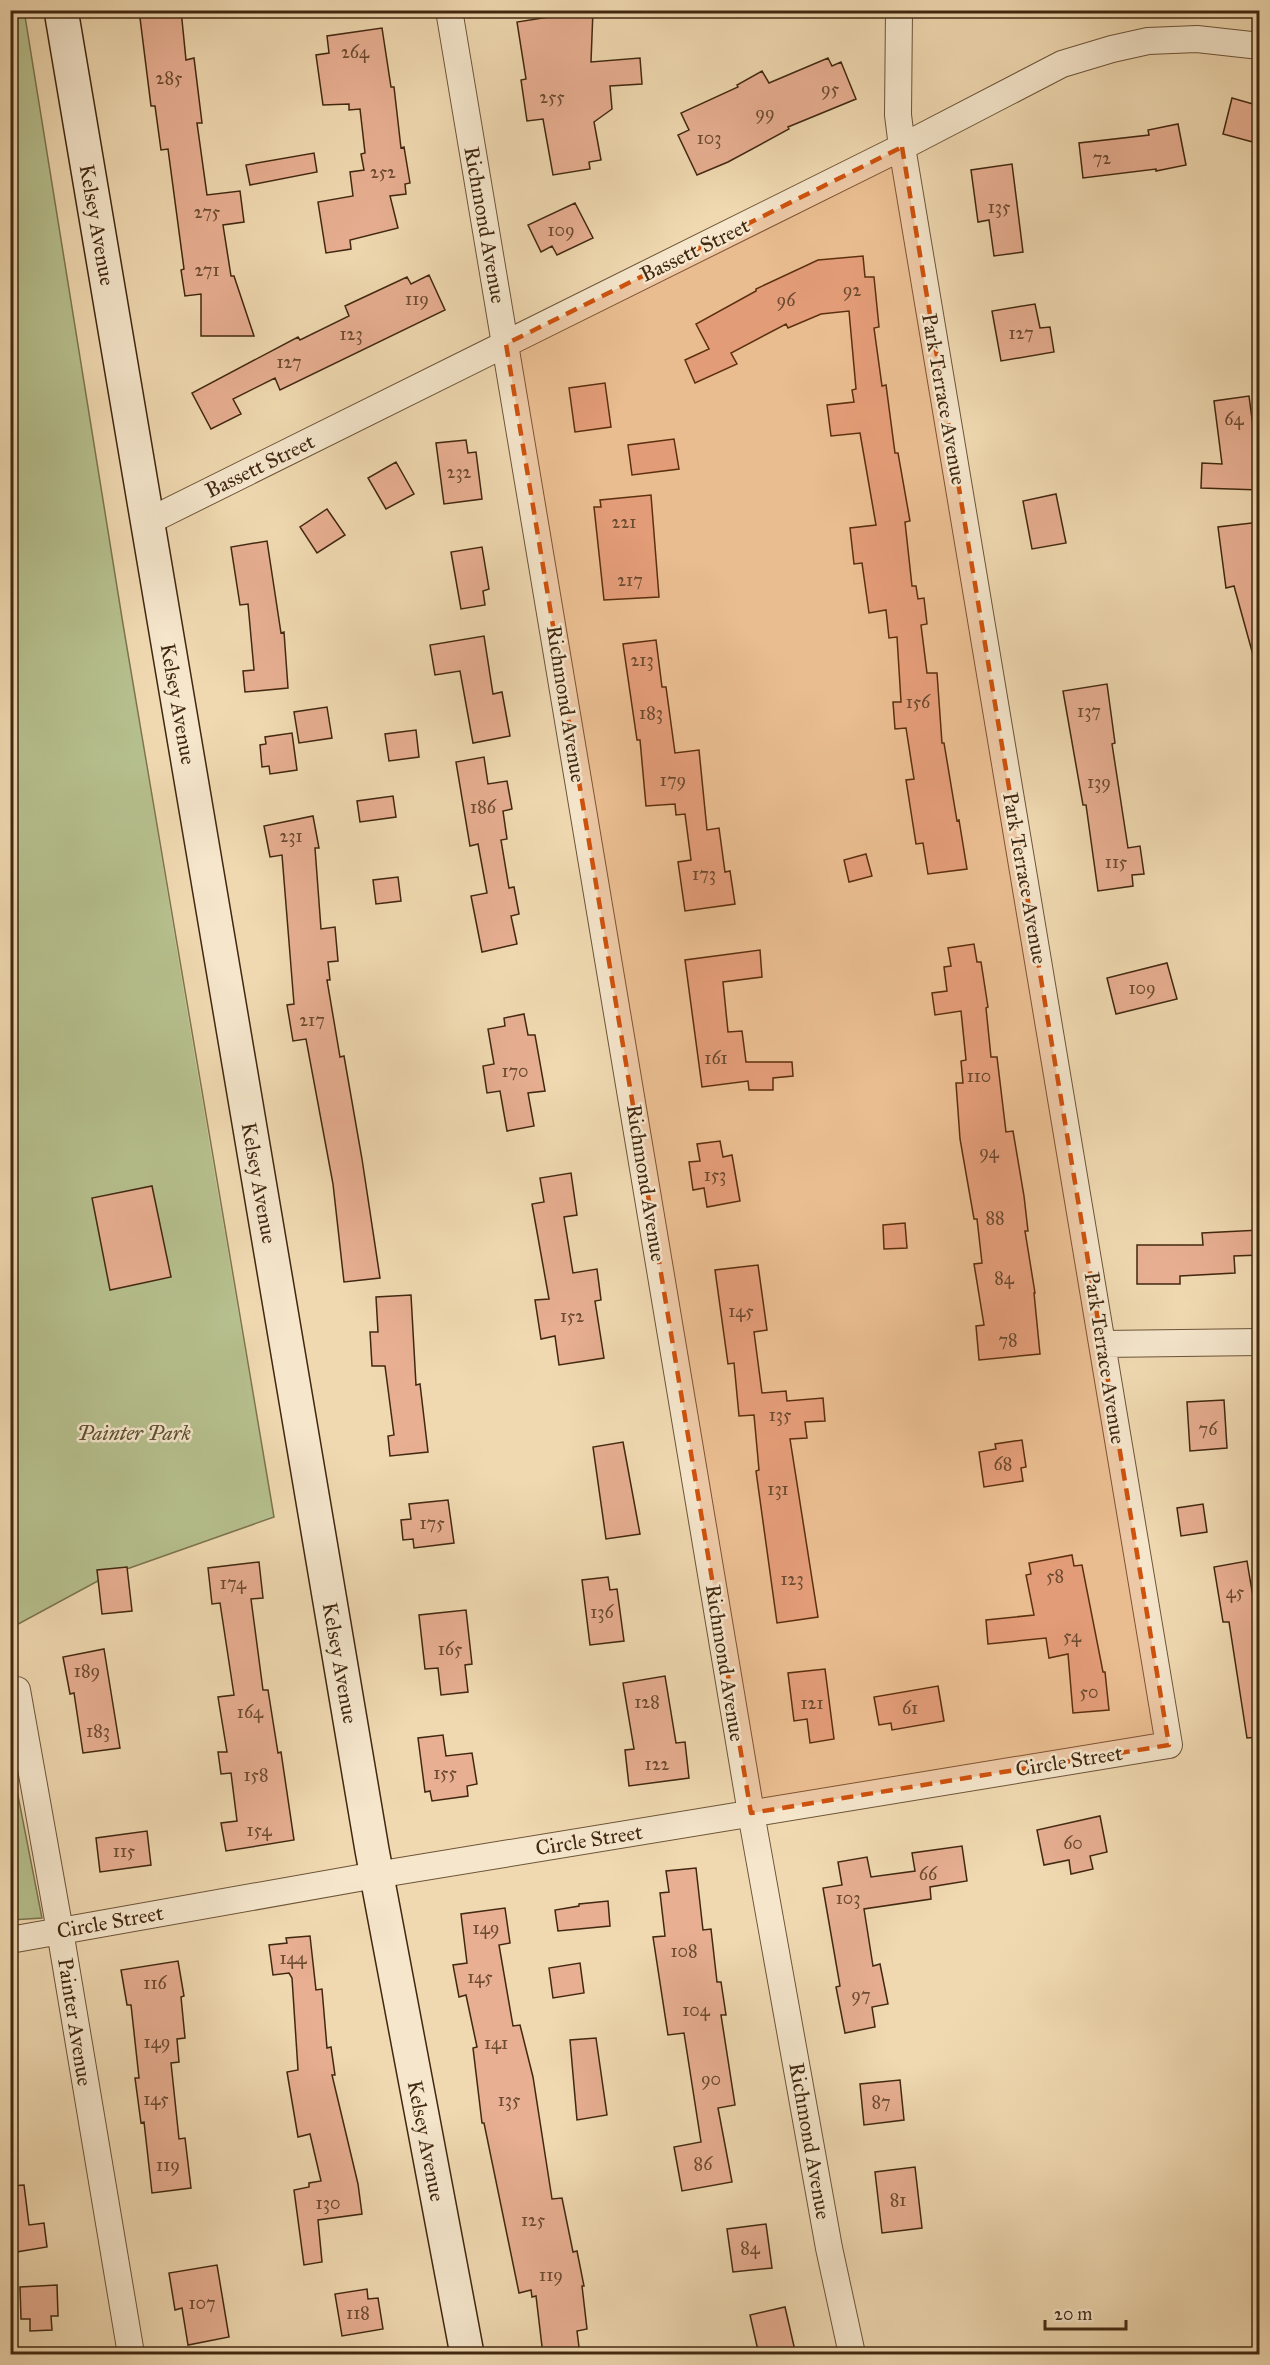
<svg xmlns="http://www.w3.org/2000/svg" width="1270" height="2365" viewBox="0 0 1270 2365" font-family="'IM FELL Great Primer',serif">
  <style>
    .green { fill: #b6c08e; stroke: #7c744f; stroke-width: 1.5 }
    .building { fill: #e8af92; stroke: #412810; stroke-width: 1.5 }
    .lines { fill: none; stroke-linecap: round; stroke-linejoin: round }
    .street-casing { stroke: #6d5438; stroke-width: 28 }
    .secondary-casing { stroke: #412810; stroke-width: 36 }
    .street { stroke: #f5e6cc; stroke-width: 26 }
    .secondary { stroke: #f5e6cc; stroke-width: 33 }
    .marked { fill: #cf520d; fill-opacity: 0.2; stroke: #cf520d; stroke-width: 4.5; stroke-dasharray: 12 8; stroke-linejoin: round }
    .labels { text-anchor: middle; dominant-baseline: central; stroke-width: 5; stroke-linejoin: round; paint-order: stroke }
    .number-label { font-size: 18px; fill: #6b4a30 }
    .street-label { font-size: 21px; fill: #412810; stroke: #f5e6cc }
    .park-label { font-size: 21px; font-style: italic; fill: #5e4e30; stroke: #f5e6cc }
  </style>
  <rect width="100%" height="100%" fill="#f0d9b1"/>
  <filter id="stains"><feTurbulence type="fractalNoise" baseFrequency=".00333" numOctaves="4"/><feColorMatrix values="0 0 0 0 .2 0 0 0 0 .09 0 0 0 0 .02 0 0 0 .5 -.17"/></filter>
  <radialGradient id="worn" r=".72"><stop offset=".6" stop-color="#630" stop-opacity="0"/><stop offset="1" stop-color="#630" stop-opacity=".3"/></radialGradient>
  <path class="green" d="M24 10C104 513 186 1015 274 1517L107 1576 11 1628 10 11Z
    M10 1755 42 1918 11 1920Z"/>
  <path class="building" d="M139 10H181L186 60 194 58 202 123H197L207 195 240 191 244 222 223 225 231 276H234L254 336H201V294L185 296 181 270 184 269 168 149 161 150 155 106H151Z
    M593 10 591 62 640 58 642 84 610 86 612 109 594 122 601 160 589 162 590 169 553 175 543 119 527 121 521 80 526 79 517 22Z
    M382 28 391 87H394L401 148 404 147 410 183 405 184 406 194 390 196 398 228 350 240 351 249 326 253 318 202 353 196 350 172 364 170 361 154 365 153 360 109 349 110V104L323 105 316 55 329 53 327 36Z
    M828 58 832 66 841 62 856 99 788 127 789 129 728 162 697 175 678 135 689 130 681 113 738 87 737 85 762 71 769 83Z
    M1232 98 1260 106V144L1223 134Z
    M1178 124 1186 165 1156 171V169L1083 178 1079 143 1149 135 1148 130Z
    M314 153 317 172 250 185 246 165Z
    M1012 164 1023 252 994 256 989 220 978 222 971 170Z
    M575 203 593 238 557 255 552 246 541 252 528 225Z
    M863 256 865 277H874L879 327 874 328 882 386 886 385 895 453H898L910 521 905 522 912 586H916L918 599 924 598 927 624 921 625 927 673H937L942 743H944L957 821 959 820 967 869 928 874 923 843 916 844 906 780 914 779 906 728 895 729 893 702H901L897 637 889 638 886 610 869 613 862 563 854 564 850 528 876 525 860 433 831 436 827 405 854 402 852 390 856 389 849 311 821 314 788 328 786 324 731 353 737 364 695 383 685 360 709 349 696 324 756 291V289L818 260Z
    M429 275 445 310 280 390 275 378 233 399 241 414 211 429 192 393 298 337 300 340 349 316 345 306 407 277 411 284Z
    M1035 304 1040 328 1050 327 1054 352 1001 361 992 311Z
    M605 383 611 427 575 432 569 388Z
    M1249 396 1258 465H1260V490L1201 488 1202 463 1222 464 1214 401Z
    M674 439 679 469 632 475 628 445Z
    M466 440 468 453 476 452 482 499 444 504 436 443Z
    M396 462 414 494 386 509 368 478Z
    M1056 494 1066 543 1032 549 1023 501Z
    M651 495 659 597 604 600 594 507H601L600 500Z
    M327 509 345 535 317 553 300 527Z
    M1260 522V654L1253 655 1234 586 1226 588 1218 527Z
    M267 541 281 633 284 632 288 688 245 692 243 671 254 670 248 604 240 605 231 547Z
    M482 547 489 589 483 591 485 605 461 609 451 552Z
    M484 636 493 694 502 692 510 736 473 743 460 671 435 675 430 645Z
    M656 640 662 687H666L675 753 699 750 707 830 719 828 725 872 730 871 735 904 685 911 678 862 691 860 685 814 676 815 675 804 646 806 640 740H637L623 644Z
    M1107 684 1115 743 1112 744 1128 848 1140 846 1144 874 1132 875 1133 886 1098 891 1086 805H1083L1063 691Z
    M327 707 332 738 299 743 294 712Z
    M416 730 419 757 389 761 385 734Z
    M292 733 297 770 270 774 269 766 262 767 260 745 266 744 265 737Z
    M484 757 488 784 507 781 512 809 503 811 507 839 501 840 509 888 514 887 519 914 511 916 517 944 482 952 471 896 487 893 478 844 470 846 456 762Z
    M393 796 396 817 360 822 357 801Z
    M313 816 319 848H315L321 929 335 927 338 961 328 962 330 980H327L340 1057 344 1056 362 1159 380 1278 344 1282 333 1184 306 1039 293 1041 287 1005 294 1004 282 855 270 857 264 826Z
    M866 854 872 876 849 882 844 860Z
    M398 877 401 901 376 904 373 880Z
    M974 944 977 962H981L988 1007 986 1008 991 1057H997L1006 1132 1013 1131 1024 1196 1028 1231H1025L1035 1293H1034L1040 1354 979 1360 976 1326 984 1325 974 1264 982 1263 977 1219H974L960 1139 956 1083H963L961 1061 966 1060 961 1011 935 1015 932 993 947 991 944 967 951 966 948 948Z
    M760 950 762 977 723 982 728 1032 742 1031 746 1062H792L793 1076 773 1078V1090H749L748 1081 702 1087 685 960Z
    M1167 963 1177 999 1116 1014 1107 978Z
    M524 1014 528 1035H535L545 1091 528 1093 534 1126 507 1131 500 1091 487 1093 483 1066 494 1064 488 1029 505 1026 504 1018Z
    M720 1141 723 1157 732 1155 740 1201 707 1207 704 1188 693 1190 689 1162 700 1161 697 1144Z
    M571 1173 577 1215 564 1217 573 1273 597 1269 601 1300 595 1301 604 1358 559 1365 555 1336 541 1339 535 1300 549 1299 532 1204 544 1202 540 1178Z
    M152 1186 171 1277 110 1290 92 1198Z
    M905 1223 907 1248 884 1249 883 1225Z
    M1260 1230V1255L1234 1256 1235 1273 1180 1276V1284H1137V1245H1203L1202 1233Z
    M758 1265 767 1330 754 1332 762 1393 786 1391 787 1401 823 1398 825 1421 805 1422 807 1438 790 1439 818 1617 777 1623 756 1471 759 1470 754 1415 739 1416 734 1363 728 1364 715 1270Z
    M411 1295 416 1385 420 1384 428 1452 390 1456 388 1436 394 1435 385 1366H372L370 1332H378L376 1297Z
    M1224 1400 1227 1448 1190 1451 1187 1402Z
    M1022 1440 1026 1467 1021 1468 1023 1481 984 1487 979 1452 996 1449 995 1444Z
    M623 1442 640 1534 606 1539 593 1447Z
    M448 1500 454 1543 414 1548 413 1539 403 1540 401 1520 411 1519 409 1504Z
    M1203 1504 1207 1532 1181 1536 1177 1508Z
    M1072 1555 1074 1566 1082 1565 1103 1672H1105L1109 1710 1073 1713 1068 1654 1049 1658 1046 1638 988 1644 986 1620 1034 1615 1026 1575 1031 1574 1029 1563Z
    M1247 1561 1260 1639V1737L1247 1738 1229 1622H1223L1214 1567Z
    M259 1562 263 1598 251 1599 263 1690H268L278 1753 281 1752 294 1840 226 1851 221 1823 237 1821 231 1773 221 1774 218 1752H227L218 1697 234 1695 220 1603 212 1604 208 1568Z
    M127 1567 132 1611 102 1614 97 1570Z
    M608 1577 610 1590 617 1589 624 1641 590 1645 582 1580Z
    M466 1610 472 1664 465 1665 468 1692 441 1695 438 1668 425 1669 419 1615Z
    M104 1649 120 1748 83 1753 74 1693 70 1694 63 1657Z
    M825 1669 834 1739 810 1743 807 1719 794 1721 788 1673Z
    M665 1676 676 1743 685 1742 689 1778 629 1786 625 1750 634 1749 623 1683Z
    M938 1686 944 1721 892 1730 891 1723 879 1725 874 1697Z
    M443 1735 446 1756 472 1753 477 1784 467 1786 468 1796 432 1801 430 1791 425 1792 418 1738Z
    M1100 1816 1107 1852 1090 1856 1093 1869 1071 1874 1069 1860 1044 1865 1037 1830Z
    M147 1831 151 1865 100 1872 96 1838Z
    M962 1846 967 1881 930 1887 931 1899 864 1909 873 1966 880 1964 888 2004 872 2007 875 2027 845 2033 836 1987 840 1986 823 1888 842 1885 838 1862 867 1857 871 1877 915 1871 912 1853Z
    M696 1868 703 1930 711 1929 717 1982H721L726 2015H721L735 2105 718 2108 732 2182 682 2191 674 2147 701 2142 684 2033 668 2035 653 1937 665 1936 660 1893 669 1892 666 1871Z
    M608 1901 610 1926 558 1931 555 1910 579 1906V1904Z
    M505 1908 510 1943 499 1945 513 2026 520 2025 533 2077 552 2199 562 2198 573 2252 577 2251 584 2286H582L587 2329 577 2331 580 2355H543L536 2296 532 2297 531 2290 519 2293 484 2123H482L473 2048 477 2047 466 1995 459 1997 453 1965 467 1963 461 1914Z
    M310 1936 316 1990 322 1989 327 2048 331 2047 335 2075H332L358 2184 362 2214 318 2220 322 2262 304 2265 294 2190 309 2187V2183L321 2181 310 2134 298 2137 287 2072 298 2070 292 1978 289 1973 273 1975 269 1945 287 1943 286 1938Z
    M178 1961 184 1996 181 1997 185 2038 177 2039 179 2062 171 2063 179 2139 185 2138 191 2188 152 2193 144 2122 141 2123 135 2078H139L131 2005H127L121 1970Z
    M580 1963 584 1993 553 1998 549 1968Z
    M596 2038 607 2115 577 2120 570 2040Z
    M900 2080 904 2120 864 2125 860 2084Z
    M915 2167 922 2228 882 2233 875 2172Z
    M24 2185 29 2225 44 2223 47 2247 10 2253V2186Z
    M766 2224 772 2268 733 2272 727 2229Z
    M217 2265 229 2337 188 2345 182 2308 175 2310 169 2273Z
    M57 2285 58 2316H51L52 2330 30 2331V2319H21L20 2287Z
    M367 2289 368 2299 378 2298 383 2329 342 2336 335 2294Z
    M785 2307 796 2355H759L750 2315Z"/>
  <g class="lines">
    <defs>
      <path id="street" d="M449 10 751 1813 829 2248 852 2354
        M147 522 902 147 1062 64 1112 49 1148 41 1197 39 1260 46
        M1103 1344 1260 1342
        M17 1690 60 1931 131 2354
        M10 1940 376 1875 1169 1745 902 147 898 115 899 10"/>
      <path id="secondary" d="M61 10 372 1850 467 2354"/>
    </defs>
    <use href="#street" class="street-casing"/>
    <use href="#secondary" class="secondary-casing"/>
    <use href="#street" class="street"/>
    <use href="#secondary" class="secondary"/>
  </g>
  <path class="marked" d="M902 147 1169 1745 751 1813 506 344Z"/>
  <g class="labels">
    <g class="number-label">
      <text x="355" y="52">264</text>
      <text x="169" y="78">285</text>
      <text x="830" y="89">95</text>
      <text x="552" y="97">255</text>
      <text x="765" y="113">99</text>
      <text x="709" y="138">103</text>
      <text x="1102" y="158">72</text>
      <text x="383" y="172">252</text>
      <text x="999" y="207">135</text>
      <text x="207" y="212">275</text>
      <text x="561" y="230">109</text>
      <text x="207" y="270">271</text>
      <text x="852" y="290">92</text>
      <text x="417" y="299">119</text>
      <text x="786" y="300">96</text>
      <text x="1021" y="333">127</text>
      <text x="351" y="334">123</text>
      <text x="289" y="362">127</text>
      <text x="1234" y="419">64</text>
      <text x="459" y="472">232</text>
      <text x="624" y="522">221</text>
      <text x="630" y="580">217</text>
      <text x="642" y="660">213</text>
      <text x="918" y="702">156</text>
      <text x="1089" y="711">137</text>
      <text x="651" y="713">183</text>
      <text x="673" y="780">179</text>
      <text x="1099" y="782">139</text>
      <text x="483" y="807">186</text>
      <text x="291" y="836">231</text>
      <text x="1116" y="862">115</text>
      <text x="704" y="874">173</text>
      <text x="1142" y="988">109</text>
      <text x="312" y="1020">217</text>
      <text x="716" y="1058">161</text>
      <text x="515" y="1071">170</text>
      <text x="979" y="1076">110</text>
      <text x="989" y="1152">94</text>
      <text x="715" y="1175">153</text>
      <text x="995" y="1218">88</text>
      <text x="1004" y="1278">84</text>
      <text x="741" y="1311">145</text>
      <text x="572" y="1316">152</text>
      <text x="1008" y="1340">78</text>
      <text x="780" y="1415">135</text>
      <text x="1208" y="1429">76</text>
      <text x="1003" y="1464">68</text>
      <text x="778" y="1489">131</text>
      <text x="432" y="1523">175</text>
      <text x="1055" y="1576">58</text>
      <text x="792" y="1579">123</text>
      <text x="233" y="1583">174</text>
      <text x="1235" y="1592">45</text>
      <text x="602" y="1612">136</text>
      <text x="1072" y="1636">54</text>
      <text x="450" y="1649">165</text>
      <text x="87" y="1671">189</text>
      <text x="1089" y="1692">50</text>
      <text x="647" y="1702">128</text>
      <text x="812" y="1703">121</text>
      <text x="910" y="1708">61</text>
      <text x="250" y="1712">164</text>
      <text x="98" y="1731">183</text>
      <text x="657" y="1764">122</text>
      <text x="445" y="1773">155</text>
      <text x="256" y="1775">158</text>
      <text x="259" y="1830">154</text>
      <text x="1073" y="1843">60</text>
      <text x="124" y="1851">115</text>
      <text x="928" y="1874">66</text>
      <text x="848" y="1898">103</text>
      <text x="486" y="1928">149</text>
      <text x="684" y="1951">108</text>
      <text x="293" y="1958">144</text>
      <text x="480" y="1977">145</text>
      <text x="155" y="1983">116</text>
      <text x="861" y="1995">97</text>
      <text x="696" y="2010">104</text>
      <text x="157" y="2042">149</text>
      <text x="496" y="2043">141</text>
      <text x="711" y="2079">90</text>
      <text x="156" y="2099">145</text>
      <text x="509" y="2100">135</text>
      <text x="881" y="2102">87</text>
      <text x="703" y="2164">86</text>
      <text x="168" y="2165">119</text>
      <text x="898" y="2200">81</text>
      <text x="328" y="2203">130</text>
      <text x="533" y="2220">125</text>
      <text x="750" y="2248">84</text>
      <text x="551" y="2275">119</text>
      <text x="202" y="2303">107</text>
      <text x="358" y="2313">118</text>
    </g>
    <g class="street-label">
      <text transform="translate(97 225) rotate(80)">Kelsey Avenue</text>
      <text transform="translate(485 225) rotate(80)">Richmond Avenue</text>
      <text transform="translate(695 250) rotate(-26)">Bassett Street</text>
      <text transform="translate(944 399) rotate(80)">Park Terrace Avenue</text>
      <text transform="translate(260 466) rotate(-26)">Bassett Street</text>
      <text transform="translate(178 704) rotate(80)">Kelsey Avenue</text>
      <text transform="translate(566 704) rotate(81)">Richmond Avenue</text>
      <text transform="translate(1025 878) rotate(80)">Park Terrace Avenue</text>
      <text transform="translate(259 1183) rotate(80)">Kelsey Avenue</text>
      <text transform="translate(646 1183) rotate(81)">Richmond Avenue</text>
      <text transform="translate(1105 1358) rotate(81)">Park Terrace Avenue</text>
      <text transform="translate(340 1663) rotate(80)">Kelsey Avenue</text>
      <text transform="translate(725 1663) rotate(81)">Richmond Avenue</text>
      <text transform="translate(1069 1761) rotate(-9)">Circle Street</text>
      <text transform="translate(589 1840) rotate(-9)">Circle Street</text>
      <text transform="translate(110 1922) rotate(-10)">Circle Street</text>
      <text transform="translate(75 2022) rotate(81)">Painter Avenue</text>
      <text transform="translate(426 2141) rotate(79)">Kelsey Avenue</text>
      <text transform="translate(810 2141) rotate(80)">Richmond Avenue</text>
    </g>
    <g class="park-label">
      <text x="134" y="1433">Painter Park</text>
    </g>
  </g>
  <rect width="1270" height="2365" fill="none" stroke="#f0d9b1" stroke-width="36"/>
  <rect x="12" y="12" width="1246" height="2341" fill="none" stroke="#412810" stroke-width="3"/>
  <rect x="18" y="18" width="1234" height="2329" fill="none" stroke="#412810" stroke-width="1.5"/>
  <path d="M1045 2320v9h81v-9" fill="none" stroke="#412810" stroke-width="3"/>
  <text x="1054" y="2320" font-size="18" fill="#412810" stroke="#f5e6cc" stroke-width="4.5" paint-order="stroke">20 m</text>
  <rect width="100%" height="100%" filter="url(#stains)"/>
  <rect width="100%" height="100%" fill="url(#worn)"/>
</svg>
